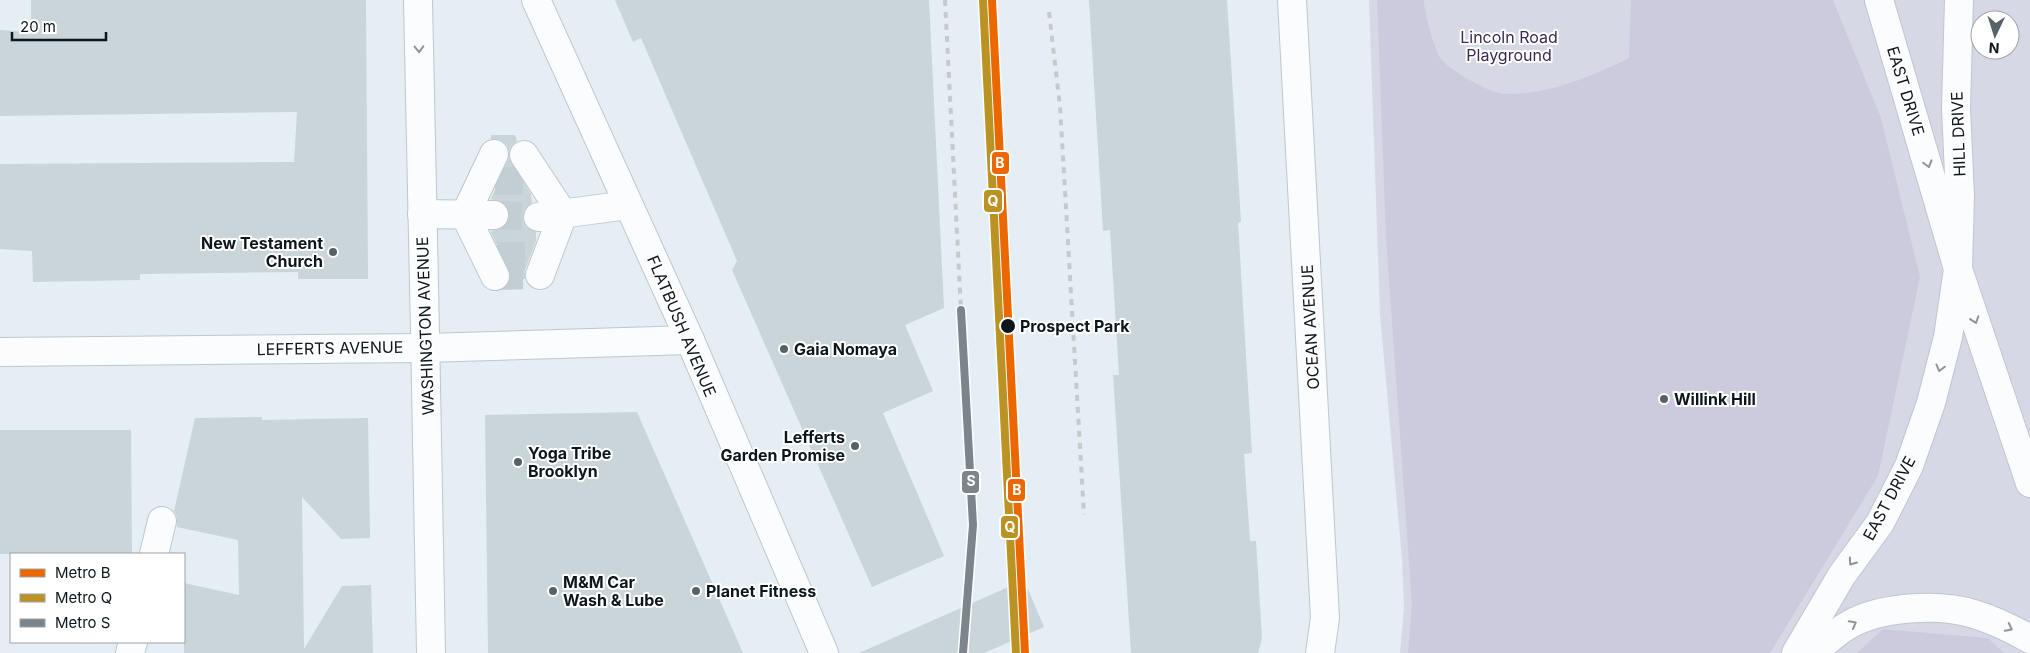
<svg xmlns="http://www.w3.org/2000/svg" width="2030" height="653" viewBox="0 0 2030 653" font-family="Inter,sans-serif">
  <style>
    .green { fill: #d7d8e5; fill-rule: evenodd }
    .forest { fill: #cccbdd }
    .building { fill: #c9d5d8 }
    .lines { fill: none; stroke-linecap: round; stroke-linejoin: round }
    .minor-tunnel { stroke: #c3ced4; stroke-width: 28; stroke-dasharray: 28 14; stroke-linecap: butt }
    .minor-casing { stroke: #bdc7ce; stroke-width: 30 }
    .major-casing { stroke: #bdc7ce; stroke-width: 30 }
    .minor { stroke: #fbfcfd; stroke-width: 28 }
    .major { stroke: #fbfcfd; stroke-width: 28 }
    .rail { stroke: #c7cacc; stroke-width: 4; stroke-dasharray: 6 6; stroke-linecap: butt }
    .metro-1-casing { stroke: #fff; stroke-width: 11 }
    .metro-2-casing { stroke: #fff; stroke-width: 11 }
    .metro-3-casing { stroke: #fff; stroke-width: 11 }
    .metro-1 { stroke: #eb6800; stroke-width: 8 }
    .metro-2 { stroke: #bb9224; stroke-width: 8 }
    .metro-3 { stroke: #7c858c; stroke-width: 8 }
    .oneway { stroke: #8f9498 }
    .poi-dot { fill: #576268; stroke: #fff; stroke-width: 2 }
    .stop-dot { fill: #0b161d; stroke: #fff; stroke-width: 2 }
    .labels { text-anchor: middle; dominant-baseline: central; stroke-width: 4; stroke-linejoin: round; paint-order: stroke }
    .park-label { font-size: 16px; fill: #3a2953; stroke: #fff }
    .street-label { font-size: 16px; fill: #0b161d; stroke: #fff }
    .poi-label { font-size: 16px; font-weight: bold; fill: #0b161d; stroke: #fff; text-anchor: start }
    .stop-label { font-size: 16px; font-weight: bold; fill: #0b161d; stroke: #fff; text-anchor: start }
    .line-badge { stroke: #fff; stroke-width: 2 }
    .badge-label { font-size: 14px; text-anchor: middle; font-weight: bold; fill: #fff }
  </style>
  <rect width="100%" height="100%" fill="#e4eef4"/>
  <path class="green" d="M1369 0H2030V653H1400L1404 608 1402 559 1380 314ZM1980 20H2010V50H1980Z"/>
  <path class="forest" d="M1377 0H1424C1424 13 1434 48 1441 59 1449 70 1490 93 1504 94 1548 95 1590 77 1629 58L1631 0H1833L1881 118 1920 277 1878 476 1770 653H1408L1412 605 1386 238Z
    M1883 629 1988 638 2004 653H1857Z"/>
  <path class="building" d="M31 0H366L368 279H298V272L140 274V280L33 282 32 251 0 249V164L294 162 297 112 0 116V30L31 32Z
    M615 0H929L944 308 905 325 933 391 883 413 944 556 872 587 732 270 737 261 641 38 633 42Z
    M1089 0H1227L1241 222 1238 223 1252 453 1244 454 1250 541H1256L1262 638 1258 653H1131L1113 375H1119L1110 230 1103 231Z
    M491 135H515L517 141 510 148 509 152 507 145 500 140 491 139Z
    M509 157 531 194 532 203 524 211 523 219 526 227 536 232V241L525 270V279H510L509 269 491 233V231L502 228 508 223 510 216 508 208 502 202 491 199Z
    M637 412 743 653H488L485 415Z
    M262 417V420L368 418 370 538 341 539 302 497 304 649 342 586 371 585 373 653H184V583L239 595 238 540 177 527V517L174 511 195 418Z
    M0 430H131L132 554H0Z
    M1024 580 1044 627 984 653H859Z"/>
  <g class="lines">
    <path class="minor-tunnel" d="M495 181H529
      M494 215 538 217
      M497 256H540
      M495 276 540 275"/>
    <defs>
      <path id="minor" d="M1879 0 1958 269 2030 483
        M524 155 563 214
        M422 214 494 215
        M465 215 494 154
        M465 215 495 276
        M538 217 628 205
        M540 275 563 214
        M0 352 425 348 690 340
        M154 554 162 521
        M130 653 133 642
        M1796 653 1842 575 1880 523 1909 466 1931 403 1948 337 1958 269 1960 196 1956 108 1959 0
        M1814 653C1825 642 1840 629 1854 622 1885 607 1940 603 1974 614 1994 620 2012 629 2030 639"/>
      <path id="major" d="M418 0C422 218 428 435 431 653
        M536 0 690 340 824 653
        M1292 0 1325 618 1320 653"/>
    </defs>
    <use href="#minor" class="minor-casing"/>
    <use href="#major" class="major-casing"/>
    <use href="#minor" class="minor"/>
    <use href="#major" class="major"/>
    <path class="rail" d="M945 0 961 310
      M1049 12 1060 106 1084 515"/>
    <defs>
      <path id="metro-1" d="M992 0 1025 653"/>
      <path id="metro-2" d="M983 0 1016 653"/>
      <path id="metro-3" d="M961 310 973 525 963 653"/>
    </defs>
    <use href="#metro-1" class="metro-1-casing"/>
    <use href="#metro-2" class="metro-2-casing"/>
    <use href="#metro-3" class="metro-3-casing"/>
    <use href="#metro-1" class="metro-1"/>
    <use href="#metro-2" class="metro-2"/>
    <use href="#metro-3" class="metro-3"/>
  </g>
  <defs><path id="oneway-chevron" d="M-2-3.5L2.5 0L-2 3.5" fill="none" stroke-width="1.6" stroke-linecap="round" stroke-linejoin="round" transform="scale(1.25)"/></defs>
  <g class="oneway">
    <use href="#oneway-chevron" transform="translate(419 49) rotate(89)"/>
    <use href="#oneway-chevron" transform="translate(1928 164) rotate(74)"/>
    <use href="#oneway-chevron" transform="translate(1975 320) rotate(71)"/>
    <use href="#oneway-chevron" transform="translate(1940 368) rotate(105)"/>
    <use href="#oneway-chevron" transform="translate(1852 562) rotate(125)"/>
    <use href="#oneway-chevron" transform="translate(1853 624) rotate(-28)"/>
    <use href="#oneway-chevron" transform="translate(2009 628) rotate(27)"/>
  </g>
  <g class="poi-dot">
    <circle cx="333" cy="252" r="5"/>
    <circle cx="784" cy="349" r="5"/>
    <circle cx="1664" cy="399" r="5"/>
    <circle cx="855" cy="446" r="5"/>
    <circle cx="518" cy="462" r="5"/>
    <circle cx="553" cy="591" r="5"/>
    <circle cx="696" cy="591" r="5"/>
  </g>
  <circle class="stop-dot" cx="1008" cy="326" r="8"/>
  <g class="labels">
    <g class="park-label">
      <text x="1509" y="37">Lincoln Road<tspan x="1509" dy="18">Playground</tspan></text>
    </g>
    <g class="street-label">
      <text transform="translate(1906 91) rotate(73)">EAST DRIVE</text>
      <text transform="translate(1958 134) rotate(-92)">HILL DRIVE</text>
      <text transform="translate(425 326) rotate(-92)">WASHINGTON AVENUE</text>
      <text transform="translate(682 326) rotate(67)">FLATBUSH AVENUE</text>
      <text transform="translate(1310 327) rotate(-93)">OCEAN AVENUE</text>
      <text transform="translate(330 348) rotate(-1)">LEFFERTS AVENUE</text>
      <text transform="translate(1889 498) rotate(-62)">EAST DRIVE</text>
    </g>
    <g class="poi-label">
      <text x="323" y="243" text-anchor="end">New Testament<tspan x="323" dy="18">Church</tspan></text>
      <text x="794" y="349">Gaia Nomaya</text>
      <text x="1674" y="399">Willink Hill</text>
      <text x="845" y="437" text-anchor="end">Lefferts<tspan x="845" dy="18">Garden Promise</tspan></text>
      <text x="528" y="453">Yoga Tribe<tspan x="528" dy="18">Brooklyn</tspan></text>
      <text x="563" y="582">M&amp;M Car<tspan x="563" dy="18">Wash &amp; Lube</tspan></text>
      <text x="706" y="591">Planet Fitness</text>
    </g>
    <g class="stop-label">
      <text x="1020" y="326">Prospect Park</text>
    </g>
  </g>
  <g class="line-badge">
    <rect x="991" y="151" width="19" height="24" rx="5" fill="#eb6800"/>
    <rect x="983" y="189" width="20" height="24" rx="5" fill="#bb9224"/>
    <rect x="961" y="470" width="19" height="24" rx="5" fill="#7c858c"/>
    <rect x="1007" y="478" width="19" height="24" rx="5" fill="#eb6800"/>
    <rect x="1000" y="515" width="19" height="24" rx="5" fill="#bb9224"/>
  </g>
  <g class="badge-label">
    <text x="1000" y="168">B</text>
    <text x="993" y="206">Q</text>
    <text x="971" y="486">S</text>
    <text x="1017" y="495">B</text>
    <text x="1010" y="532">Q</text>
  </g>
  <rect x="10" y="553" width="175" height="90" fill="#ffffff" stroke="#9da2a5"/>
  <rect x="20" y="569" width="25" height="8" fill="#eb6800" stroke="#9da2a5"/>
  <text x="55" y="578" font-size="15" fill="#0b161d">Metro B</text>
  <rect x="20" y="594" width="25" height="8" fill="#bb9224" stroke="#9da2a5"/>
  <text x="55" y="603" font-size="15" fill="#0b161d">Metro Q</text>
  <rect x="20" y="619" width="25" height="8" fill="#7c858c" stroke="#9da2a5"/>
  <text x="55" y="628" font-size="15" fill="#0b161d">Metro S</text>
  <g transform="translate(1995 35) rotate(184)"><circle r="24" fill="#ffffff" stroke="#9da2a5"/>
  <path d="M0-4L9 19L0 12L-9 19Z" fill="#576268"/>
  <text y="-8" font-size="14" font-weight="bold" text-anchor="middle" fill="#0b161d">N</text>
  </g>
  <path d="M12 32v8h94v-8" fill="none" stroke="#0b161d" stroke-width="2.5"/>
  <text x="20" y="32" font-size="15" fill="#0b161d" stroke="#ffffff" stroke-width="4" paint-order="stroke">20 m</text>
</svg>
